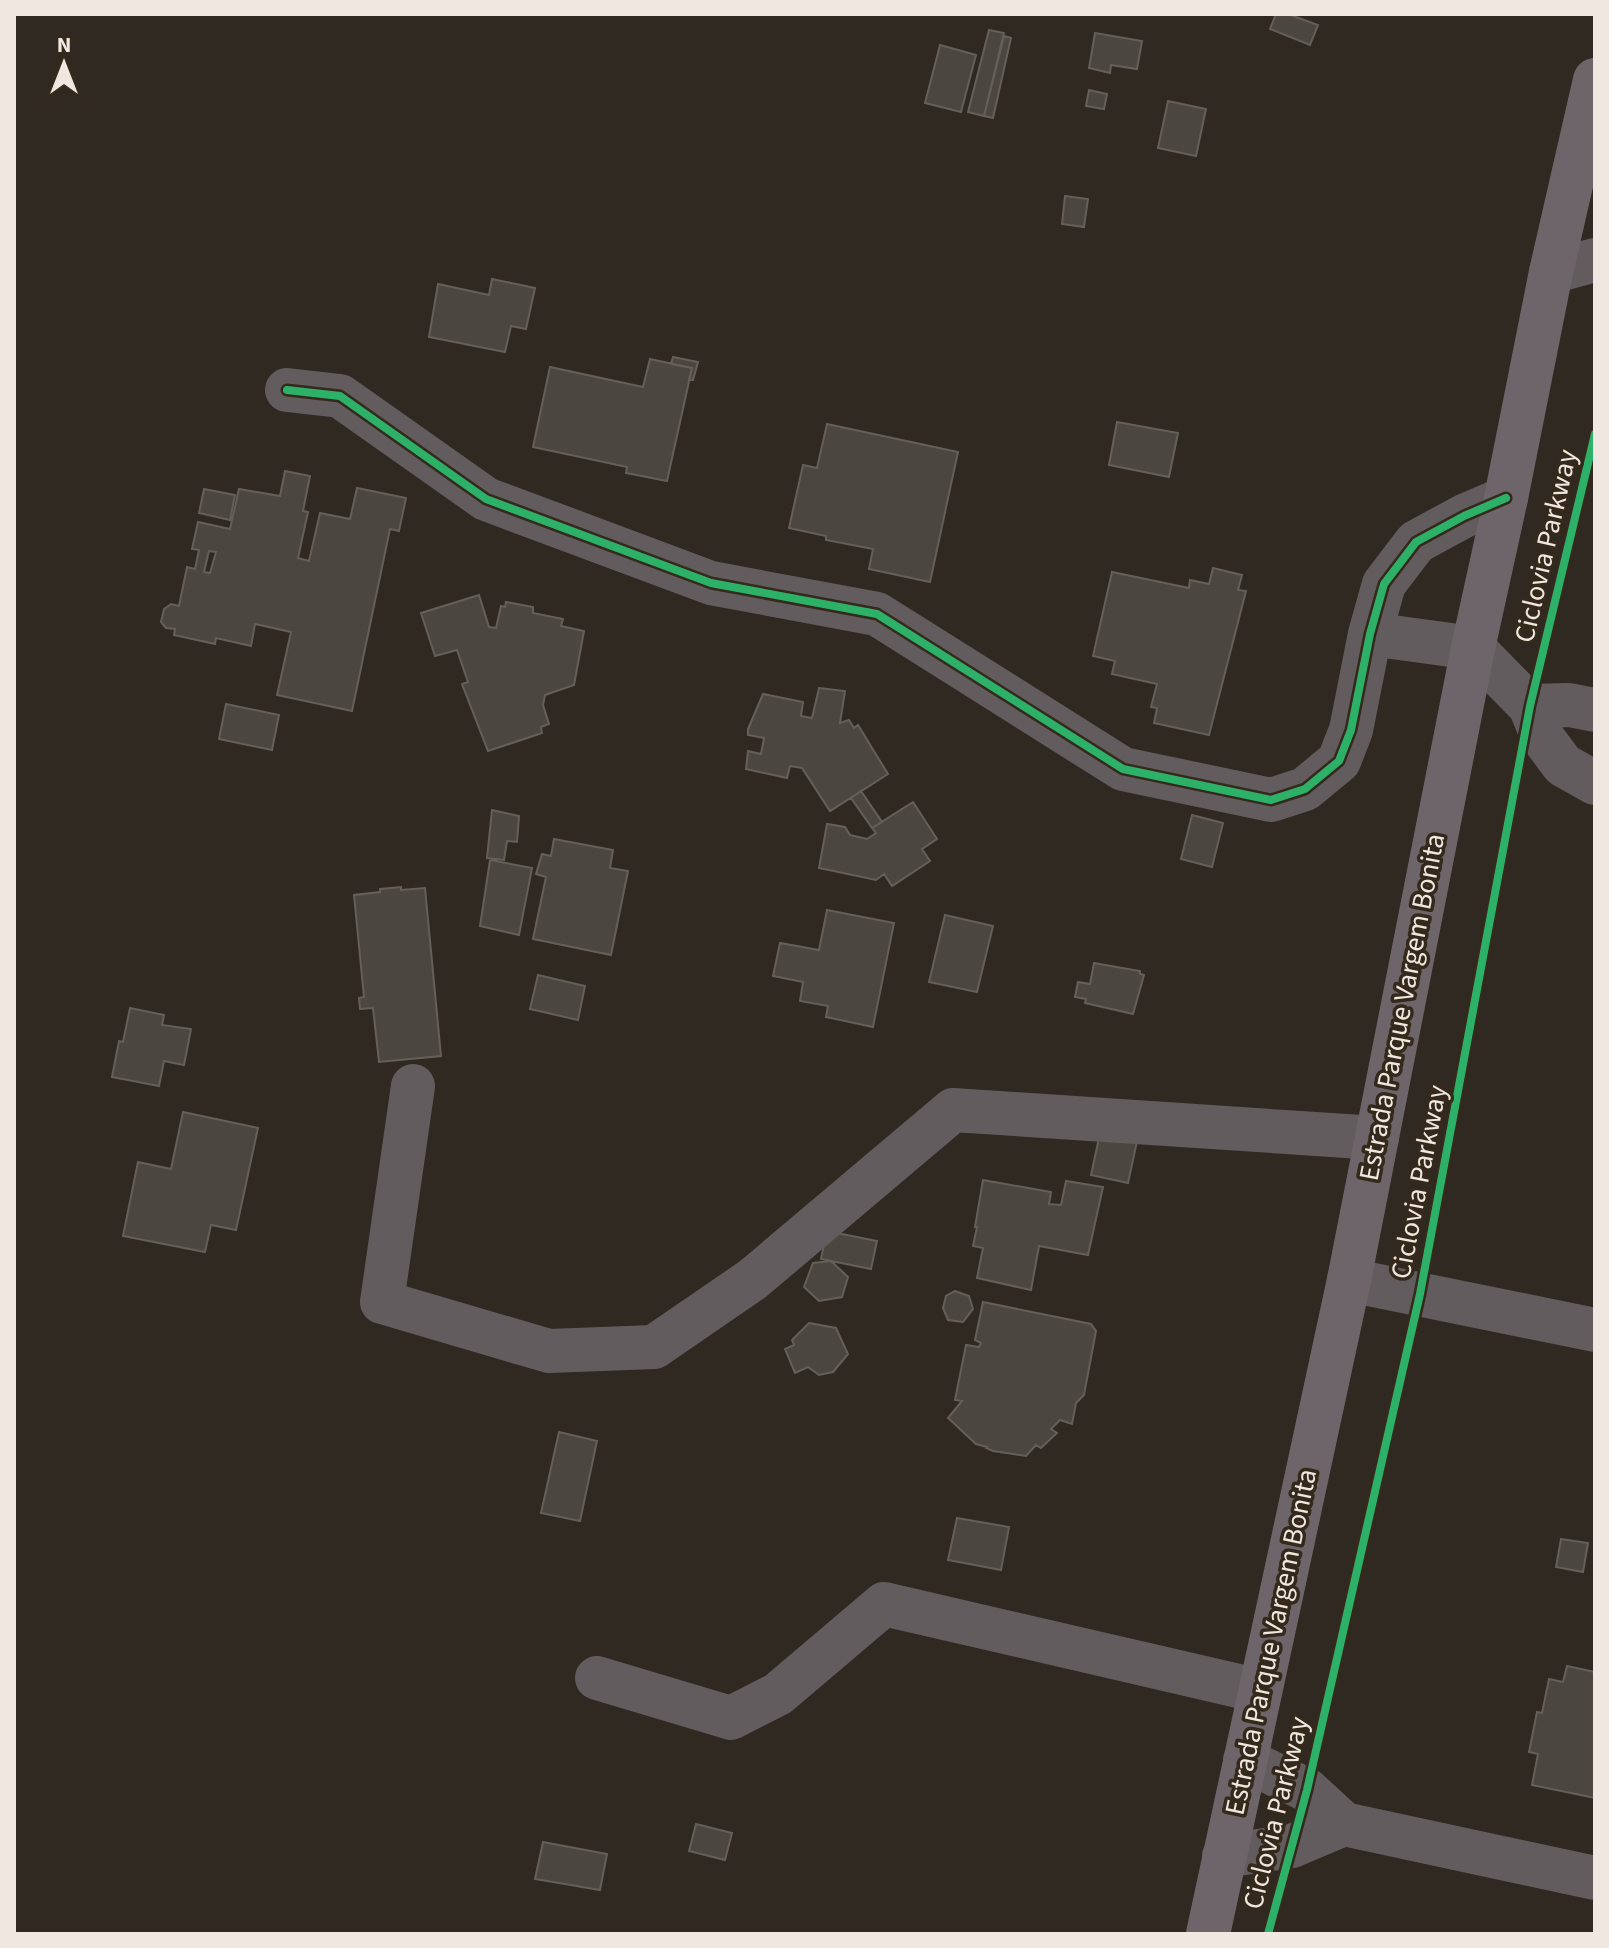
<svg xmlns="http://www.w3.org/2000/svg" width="1609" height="1948" viewBox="0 0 1609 1948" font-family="'Source Sans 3',sans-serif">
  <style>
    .building { fill: #4c4640; stroke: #645f59; stroke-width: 2; fill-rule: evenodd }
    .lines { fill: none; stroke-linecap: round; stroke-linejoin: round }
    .minor { stroke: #625c5f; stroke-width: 44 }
    .major { stroke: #6d656a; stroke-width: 44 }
    .cycleway-casing { stroke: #35291c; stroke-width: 13 }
    .cycleway { stroke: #2db169; stroke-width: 8 }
    .labels { text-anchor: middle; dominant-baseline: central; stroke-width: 7; stroke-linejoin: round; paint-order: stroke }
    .street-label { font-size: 28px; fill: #f0e8e0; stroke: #35291c }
  </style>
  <rect width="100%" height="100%" fill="#2f2922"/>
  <path class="building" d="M1276 14H1288L1318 25 1310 45 1270 29Z
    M989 30 1004 33 984 116 968 112Z
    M1095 33 1142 41 1137 69 1111 65 1110 73 1089 68Z
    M1004 36 1011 38 993 118 984 116Z
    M940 45 976 55 961 112 925 103Z
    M1089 90 1107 94 1104 109 1086 106Z
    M1168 101 1206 109 1196 156 1158 148Z
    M1065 196 1088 199 1084 227 1062 224Z
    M492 279 535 288 526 329 511 326 505 352 429 337 438 284 489 295Z
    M673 357 698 362 693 380H689L692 368 671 364Z
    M650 359 692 368 667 481 626 473 627 467 533 447 550 367 643 387Z
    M1117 422 1178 433 1169 477 1109 465Z
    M827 424 958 452 930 582 869 569 873 549 826 540V536L789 528 803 465 817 468Z
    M285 471 310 476 303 511 308 512 298 558 309 561 320 513 350 519 357 488 406 498 399 531 390 529 352 711 277 695 291 632 255 624 251 646 216 638 215 644 174 635 175 629 166 628 161 622 164 609 171 604 179 606 187 567 195 569 199 550 192 549 198 522 230 529 239 489 280 496ZM209 551 216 552 210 573 204 572Z
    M204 489 235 495 230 520 199 513Z
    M1213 568 1242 575 1238 590 1246 591 1209 735 1154 723 1157 708 1151 707 1157 684 1112 674 1115 661 1093 656 1112 572 1189 588 1190 580 1209 584Z
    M479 595 489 627 496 628 501 606 505 607 506 602 533 607V613L563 619 561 626 584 631 574 685 545 695 543 705 549 724 541 727 542 733 488 751 462 684 468 682 457 650 435 656 421 613Z
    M819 688 845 691 840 723 849 720 854 728 858 725 888 774 830 811 802 768 790 766 787 778 746 769 748 751 761 754 764 738 748 735V729L763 694 803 702 801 716 812 718Z
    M226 704 279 715 272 750 219 739Z
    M861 791 882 822 872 828 851 798Z
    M913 802 937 839 922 849 930 861 892 886 884 874 876 880 819 868 827 824 845 827 850 835 867 839 876 833 872 828Z
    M492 810 519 816 517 842 507 841 504 860 487 858Z
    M1192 815 1223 823 1212 867 1181 859Z
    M554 839 613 850 610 868 628 871 611 955 533 939 546 877 536 874 542 854 551 856Z
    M490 860 532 868 519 935 480 926Z
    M401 887V890L425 888 441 1056 379 1062 373 1008 360 1009 359 998 364 997 354 895 380 892V889Z
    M827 910 894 923 873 1027 826 1017 828 1006 800 1001 803 982 773 976 780 943 819 950Z
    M945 915 993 926 977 992 929 982Z
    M1094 963 1140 971V974L1144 975 1133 1014 1085 1003 1086 999 1075 997 1078 982 1090 984Z
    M538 975 585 986 578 1020 530 1009Z
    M130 1008 164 1015 162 1025 191 1029 184 1065 164 1061 159 1086 112 1077 119 1041 123 1042Z
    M183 1112 258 1128 236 1230 211 1225 205 1252 123 1236 138 1162 171 1169Z
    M1102 1124 1139 1132 1128 1183 1091 1175Z
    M983 1180 1051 1192 1049 1204 1061 1205 1066 1181 1103 1187 1088 1255 1039 1246 1031 1290 977 1278 983 1248 973 1246 977 1227H975Z
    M827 1231 877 1241 871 1269 821 1259Z
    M831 1261 848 1277 842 1297 819 1301 804 1287 813 1263Z
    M955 1291 969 1296 973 1309 963 1322 948 1320 943 1308 946 1296Z
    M983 1302 1091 1324 1096 1331 1084 1395 1076 1403 1072 1424 1060 1420 1051 1429 1057 1433 1041 1448 1036 1445 1026 1456 993 1451 986 1448 987 1447 976 1444 948 1418 962 1401 955 1400 966 1345 979 1347 981 1343 975 1340Z
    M809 1323 836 1328 848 1354 833 1372 819 1375 808 1367 795 1373 785 1349 794 1345 792 1340Z
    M559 1432 597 1441 580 1521 541 1513Z
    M957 1518 1009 1527 1001 1570 948 1560Z
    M1561 1539 1588 1543 1583 1572 1556 1567Z
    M1567 1666 1595 1672V1798L1532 1785 1538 1754 1529 1752 1537 1712 1542 1713 1549 1679 1563 1682Z
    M696 1824 732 1833 725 1860 689 1851Z
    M543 1842 607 1854 600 1890 535 1879Z"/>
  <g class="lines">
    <path class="minor" d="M1551 272 1595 260
      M287 390 340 396 486 499 711 583 877 614 1123 769 1271 800 1305 789 1339 761 1351 730 1370 634 1384 584 1416 542 1464 516 1506 498
      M1370 634 1473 648 1530 706 1543 738 1563 765 1595 783
      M1530 706 1569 705 1595 710
      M413 1086 382 1302 549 1351 654 1347 753 1279 953 1110 1377 1138
      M1349 1280 1595 1330
      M597 1678 731 1718 778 1694 884 1604 1260 1691
      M1245 1760 1307 1790 1344 1824 1595 1878
      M1224 1856 1292 1846 1344 1824"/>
    <path class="major" d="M1208 1934 1349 1280 1473 648 1506 498 1551 272 1595 80"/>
    <defs>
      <path id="cycleway" d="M287 390 340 396 486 499 711 583 877 614 1123 769 1271 800 1305 789 1339 761 1351 730 1370 634 1384 584 1416 542 1464 516 1506 498
        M1268 1934 1307 1790 1420 1294 1530 706 1595 434"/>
    </defs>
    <use href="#cycleway" class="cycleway-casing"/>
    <use href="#cycleway" class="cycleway"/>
  </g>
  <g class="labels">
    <g class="street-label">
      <text transform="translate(1546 546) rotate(-77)">Ciclovia Parkway</text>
      <text transform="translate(1402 1007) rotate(-79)">Estrada Parque Vargem Bonita</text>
      <text transform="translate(1419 1182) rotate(-79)">Ciclovia Parkway</text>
      <text transform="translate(1271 1642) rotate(-78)">Estrada Parque Vargem Bonita</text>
      <text transform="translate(1276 1813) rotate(-76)">Ciclovia Parkway</text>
    </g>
  </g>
  <rect width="1609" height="1948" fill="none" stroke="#f0e8e0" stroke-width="32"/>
  <g transform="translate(64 64)" stroke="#35291c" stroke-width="6" paint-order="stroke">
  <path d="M0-6L14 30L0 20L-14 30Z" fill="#f0e8e0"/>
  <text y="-12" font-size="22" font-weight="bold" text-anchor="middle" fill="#f0e8e0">N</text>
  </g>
</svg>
